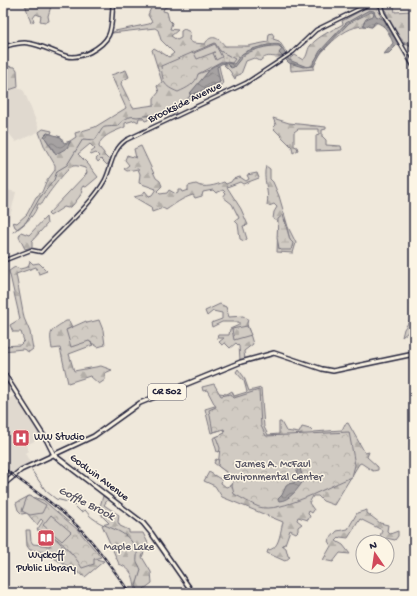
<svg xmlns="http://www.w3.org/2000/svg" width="417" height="596" viewBox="0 0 417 596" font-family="'Gochi Hand',sans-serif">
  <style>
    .built { fill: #e0d9cf }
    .forest { fill: url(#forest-firs); stroke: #7a767f; fill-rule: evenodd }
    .wetland { fill: url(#wetland-marsh); stroke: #7a767f }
    .cemetery { fill: url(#cemetery-stones); stroke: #7a767f }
    .park { fill: url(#park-crowns); stroke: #7a767f }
    .pitch { fill: #d1cbc3; stroke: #7a767f }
    .water { fill: url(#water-waves); stroke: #716f79 }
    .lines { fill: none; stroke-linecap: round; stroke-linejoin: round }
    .stream { stroke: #716f79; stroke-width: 1 }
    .tertiary-casing { stroke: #22223b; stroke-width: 5 }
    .secondary-casing { stroke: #22223b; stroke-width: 5.5 }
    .primary-casing { stroke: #22223b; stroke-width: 6 }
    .tertiary { stroke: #fcf5e5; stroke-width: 2 }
    .secondary { stroke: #fcf5e5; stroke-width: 2.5 }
    .primary { stroke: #fcf5e5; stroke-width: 3 }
    .rail-casing { stroke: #22223b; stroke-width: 2.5 }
    .rail { stroke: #fcf5e5; stroke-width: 1; stroke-dasharray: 3; stroke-linecap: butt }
    .labels { text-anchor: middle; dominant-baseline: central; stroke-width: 3; stroke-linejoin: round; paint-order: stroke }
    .shield { fill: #fcf5e5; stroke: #63616e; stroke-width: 1 }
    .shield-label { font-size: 10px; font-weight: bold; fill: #22223b }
    .street-label { font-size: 11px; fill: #22223b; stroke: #fcf5e5 }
    .poi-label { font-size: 11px; fill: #22223b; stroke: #fcf5e5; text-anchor: start }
    .park-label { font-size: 11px; fill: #575564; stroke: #fcf5e5 }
    .water-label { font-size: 12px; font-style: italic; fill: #575564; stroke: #fcf5e5 }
  </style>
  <defs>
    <pattern id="forest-firs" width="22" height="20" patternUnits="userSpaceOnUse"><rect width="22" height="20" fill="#d1cbc3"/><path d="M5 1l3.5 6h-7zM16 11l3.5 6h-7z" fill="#b3aea8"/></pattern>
    <pattern id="wetland-marsh" width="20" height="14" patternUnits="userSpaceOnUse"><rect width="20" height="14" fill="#d1cbc3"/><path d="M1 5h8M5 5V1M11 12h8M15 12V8" fill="none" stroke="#b3aea8"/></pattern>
    <pattern id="cemetery-stones" width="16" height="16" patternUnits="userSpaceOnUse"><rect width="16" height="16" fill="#d1cbc3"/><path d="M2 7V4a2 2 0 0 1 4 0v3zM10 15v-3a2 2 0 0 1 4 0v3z" fill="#b3aea8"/></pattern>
    <pattern id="park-crowns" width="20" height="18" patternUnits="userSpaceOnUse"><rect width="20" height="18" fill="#d1cbc3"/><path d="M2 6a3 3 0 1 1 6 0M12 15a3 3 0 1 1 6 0" fill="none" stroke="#b3aea8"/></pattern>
    <pattern id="water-waves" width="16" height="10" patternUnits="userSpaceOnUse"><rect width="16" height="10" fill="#a6a2a2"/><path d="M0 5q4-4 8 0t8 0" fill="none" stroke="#878485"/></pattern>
  </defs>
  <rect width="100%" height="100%" fill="#efe8db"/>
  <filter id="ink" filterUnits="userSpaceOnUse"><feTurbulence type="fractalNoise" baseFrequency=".025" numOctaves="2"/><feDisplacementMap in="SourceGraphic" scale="8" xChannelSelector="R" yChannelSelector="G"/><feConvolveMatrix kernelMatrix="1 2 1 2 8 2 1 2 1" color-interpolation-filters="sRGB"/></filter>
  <g filter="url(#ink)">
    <path class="built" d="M18 87 24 91 40 131 16 142 3 126V92Z
      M3 189 16 192 9 221 3 220Z
      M14 396 43 437 26 445 28 451 25 453 31 464 13 473 3 466V401Z"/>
    <path class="forest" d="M26 3H52L48 16 49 21 45 22 40 21 41 16 36 14 33 18 34 21 31 23 25 4Z
      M149 3H157L160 6 168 3 169 6 164 8 163 11 167 12 169 20 172 23 170 29 178 30 171 36 177 40 181 38V31L184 29 190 32 189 40 193 43 205 44C211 33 219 38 225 46H248L268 42 269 34 272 33 274 36 273 39 279 41 287 53C284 55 281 57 278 57 270 57 267 54 260 61L254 58 246 61 241 74 236 76 235 79 230 71 224 65 234 59 220 51 198 74 209 70 202 81 189 94H195L220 82 216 66H219L223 84 188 100 175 109 176 114H160L161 118 156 114 149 116 148 120 145 121 143 118H139L138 122 135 120 125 123V127C116 131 99 136 99 147L104 153V155L110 161 107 165 101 159 98 162 96 159 99 156 96 153 91 155 90 153 95 149 90 144 78 154 88 164 98 177 86 187 83 186 81 189 83 192 73 205 68 208 64 207 50 216 48 214 87 173 85 168C81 167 77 165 73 166 67 168 45 197 42 204H38C35 215 27 222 18 229L15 227 13 222 17 223 27 214 36 197 42 192 46 182 55 170V165L45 148 39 132 43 129 52 131 51 134 47 133 44 136 54 152 70 143V141L76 137 75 133 95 127 126 108 111 75 126 70 129 77 122 81 121 84 133 108 154 105V98L159 92 157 86 162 82 152 50 154 48 169 57 174 53 161 40 158 30 155 28 112 33 115 31 149 24 152 22 148 15 151 8Z
      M375 3 377 6V10L382 18 372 27C347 21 329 45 314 61V69L291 71 290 58 295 55 303 60C308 56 307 50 310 46 318 36 333 30 343 24L342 21Z
      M384 3H396L394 7 395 12 411 11 414 14V45C411 43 408 43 405 42 396 37 385 13 384 3Z
      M7 66 15 67 17 70 18 87 3 92V67Z
      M273 118 289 123 326 127V129L322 130V136L326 140V145L341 146 342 150 316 151V135L319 134V129H298L294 132V146L297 147 298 150 293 153 292 147 273 128 276 125Z
      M141 146 156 178 160 181 162 186 157 191 160 194 167 193 169 190 176 194 178 193V190H181L182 192 188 190V186L196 184C204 189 216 185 224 182L226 184 231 182 233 179 240 177 246 181 249 179 247 175 257 173 259 178 243 184 240 182 227 187 241 209 248 225 243 226 247 239 244 241 240 239 238 224 235 221 239 218 232 204 223 197 226 193 223 190 216 193 213 190 203 192 202 196 195 198 193 195C182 198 175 204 166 210L163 208 152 212 151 207 134 197 142 195 145 191 149 196 152 195 156 189 139 183 140 174 138 169 127 171 124 169 129 165 125 160 127 155 136 158 134 149Z
      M266 166 270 169V179L273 182 279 196 288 227 296 243 293 253 277 252 278 222 273 219 274 212 277 207 274 204 269 206 267 205C270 191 262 179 266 166ZM285 219 290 240 279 249 278 238Z
      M46 217 47 224 32 241V247L25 249 19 237 21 232 29 235Z
      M30 261 33 264 39 263 47 271 39 274 36 267 16 274 24 318 30 332 33 349 29 352 23 349 3 351V346L20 345 24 341 21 332H13L10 325 20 319 9 271 15 267 20 269 28 267Z
      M414 299V330L408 332 402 337 404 329 413 316 411 303Z
      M220 304 226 307 229 317 243 316 248 319 247 324 253 344 244 351 245 360H240L239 346 236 343 230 348 225 343 222 345 219 342 224 338H217L218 335H229L230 329 239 325V322H222L212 327 211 323 222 319V313L213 311 207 316 205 311Z
      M66 321H69L72 327 66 330 89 341 93 345 69 354 74 371 101 366 112 370 105 373V380L99 384 90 376 68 383 60 348 52 349C49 330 50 331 66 321Z
      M238 369 244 377 249 391 261 388 264 427 268 435 279 434V422H281L286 431 299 433 302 427 310 429 313 432 342 430 345 424 348 423 365 453 369 452 367 457 378 467V470L373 471 361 463 359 464 334 505 323 501 318 496H313L309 503 314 510 312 513 309 511 308 514 310 516 308 520 298 517 297 520 302 524 298 527V531L296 533 290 530 285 544 282 545 286 548 288 556 290 557 285 561 267 553 268 550C280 549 280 531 283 522L222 497 215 486 204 481 209 472 222 480 221 483 226 487 232 485 234 478 214 463 216 459 246 472 226 449 217 452 213 438 226 433 224 429 211 433 205 409 218 405 219 393 227 394 232 391 234 396 247 392 244 381 236 372Z
      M103 496 108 499 104 505 119 515 118 522 120 526 129 530V533H143L148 543 142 557 151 572 152 583 144 589 147 593H135C135 580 133 569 119 564L102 525 109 523 103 517 99 510Z
      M367 510V513L380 523 388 525 387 531 390 534 398 531V536L395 540 386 538 383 542 379 540 382 530 360 519 348 538 340 537 336 541 343 545 350 554 340 553 333 562 323 560 331 546 328 541 337 531 348 529 357 513Z
      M26 530H30L31 541 33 544 50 546 49 533 71 553 104 561 85 577 44 552 30 550 27 546Z"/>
    <path class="wetland" d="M283 215 290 240 293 243 291 250H281L279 248 277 238 278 219Z"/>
    <path class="cemetery" d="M247 326 251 335 234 340 232 329Z"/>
    <path class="park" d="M215 43 220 51 235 59 232 63 222 61 198 74C196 84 187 88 178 92 163 86 163 82 161 66Z
      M99 320 103 330 105 345 98 347 89 341 71 347 66 330 86 321 87 323Z
      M214 384 221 396 231 394 234 398 259 390 261 426 266 436 349 432 355 465 352 477C331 485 280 514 259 507 251 504 242 498 234 494L232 486 234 478 218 466 220 448 216 437 225 433 224 429 213 432 209 410 216 407 207 390 203 391 202 387Z
      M29 496 43 500 78 530 101 557 94 559V564L82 568C74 554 54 531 37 530L43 521 41 519 37 525 27 513 22 514 18 510 16 503Z"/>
    <path class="pitch" d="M215 44 222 57 216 60 213 53 215 52 197 59 194 53Z
      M30 496 46 505 42 513 30 515 22 511 27 497Z
      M51 515 71 532 62 541 43 525Z"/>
    <path class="water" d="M369 10 374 11 376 16 385 20 397 41 411 45 414 49 408 45 398 44 389 53 384 54 393 43C389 33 386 25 375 22L372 27 364 26 363 24 366 19 373 16 374 13 371 12 349 23 322 51 314 66 303 67 289 63 279 53 282 49 279 46C269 45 249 50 242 57 239 60 237 64 234 67L231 68 226 63 221 64 217 67 220 82 190 96 191 92 212 67 222 62 234 64C237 61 239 56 242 54 248 49 274 42 280 45L289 60 307 67 312 66 320 51 346 23Z
      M47 133 61 137 64 143 70 141V142L67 148 56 154 44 136Z
      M298 467H300L303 481C298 489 289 501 279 501L278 499 282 495 287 484 294 483Z"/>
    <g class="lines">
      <path class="stream" d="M13 232 26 222 39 199 54 180 57 171 67 165 83 139 95 140C106 124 99 128 117 126 124 120 128 115 137 117 160 114 173 113 190 96
        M32 471 46 491 56 499 72 503 81 512 85 510C88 513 90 517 94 519 107 529 126 529 135 547 139 553 136 558 137 562 138 564 140 567 141 570L136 586 140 593"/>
      <defs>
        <path id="tertiary" d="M3 261 31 250 41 252C60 231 92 204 105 180 112 165 112 150 126 140L246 83 293 52 316 30 371 3"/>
        <path id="secondary" d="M380 3 383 13 414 67
          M3 47C11 45 19 42 27 43 40 44 53 52 66 56 74 58 82 56 90 52 114 39 111 29 113 3"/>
        <path id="primary" d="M3 372 47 441 54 455 143 523 152 534 193 593
          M3 485 21 470 94 436 140 403 241 362 274 353 322 369 333 371 414 354"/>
      </defs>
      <use href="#tertiary" class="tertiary-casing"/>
      <use href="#secondary" class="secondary-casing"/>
      <use href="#primary" class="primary-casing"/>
      <use href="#tertiary" class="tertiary"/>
      <use href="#secondary" class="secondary"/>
      <use href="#primary" class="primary"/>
      <defs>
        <path id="rail" d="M3 468C30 488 60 507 83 532 100 550 115 572 130 593"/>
      </defs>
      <use href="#rail" class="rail-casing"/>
      <use href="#rail" class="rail"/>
    </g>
  </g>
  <defs>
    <symbol id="hospital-square" viewBox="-11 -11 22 22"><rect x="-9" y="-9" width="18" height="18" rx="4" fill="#d1495b" stroke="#fcf5e5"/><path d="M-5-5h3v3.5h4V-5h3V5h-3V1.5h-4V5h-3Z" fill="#fff"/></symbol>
    <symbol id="library-square" viewBox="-11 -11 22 22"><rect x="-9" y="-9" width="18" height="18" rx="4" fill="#d1495b" stroke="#fcf5e5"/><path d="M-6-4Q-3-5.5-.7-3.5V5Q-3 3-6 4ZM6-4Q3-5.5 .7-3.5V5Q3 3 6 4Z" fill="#fff"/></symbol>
  </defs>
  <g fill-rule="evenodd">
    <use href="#hospital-square" x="11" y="428" width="20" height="20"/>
    <use href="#library-square" x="36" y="528" width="20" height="20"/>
  </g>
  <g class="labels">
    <rect class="shield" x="148" y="384" width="38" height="16" rx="3"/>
    <g class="shield-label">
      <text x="167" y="392">CR 502</text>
    </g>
    <g class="street-label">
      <text transform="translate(185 103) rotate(-26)">Brookside Avenue</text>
      <text transform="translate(99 478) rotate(37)">Godwin Avenue</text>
    </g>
    <g class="poi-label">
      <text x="34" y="438">WW Studio</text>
      <text x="46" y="556" text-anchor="middle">Wyckoff<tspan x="46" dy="13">Public Library</tspan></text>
    </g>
    <g class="park-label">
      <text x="273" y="465">James A. McFaul<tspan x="273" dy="13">Environmental Center</tspan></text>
      <text x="129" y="548">Maple Lake</text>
    </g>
    <g class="water-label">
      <text transform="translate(86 504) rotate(27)">Goffle Brook</text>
    </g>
  </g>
  <rect width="417" height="596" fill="none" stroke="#fcf5e5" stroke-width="16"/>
  <rect x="8" y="8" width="401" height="580" fill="none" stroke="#22223b" stroke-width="1.5" filter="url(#ink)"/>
  <g transform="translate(375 554) rotate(347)"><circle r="19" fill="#fcf5e5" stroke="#a5a1a1"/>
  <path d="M0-3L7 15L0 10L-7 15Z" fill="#d1495b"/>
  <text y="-6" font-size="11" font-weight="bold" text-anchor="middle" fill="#22223b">N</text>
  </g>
</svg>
